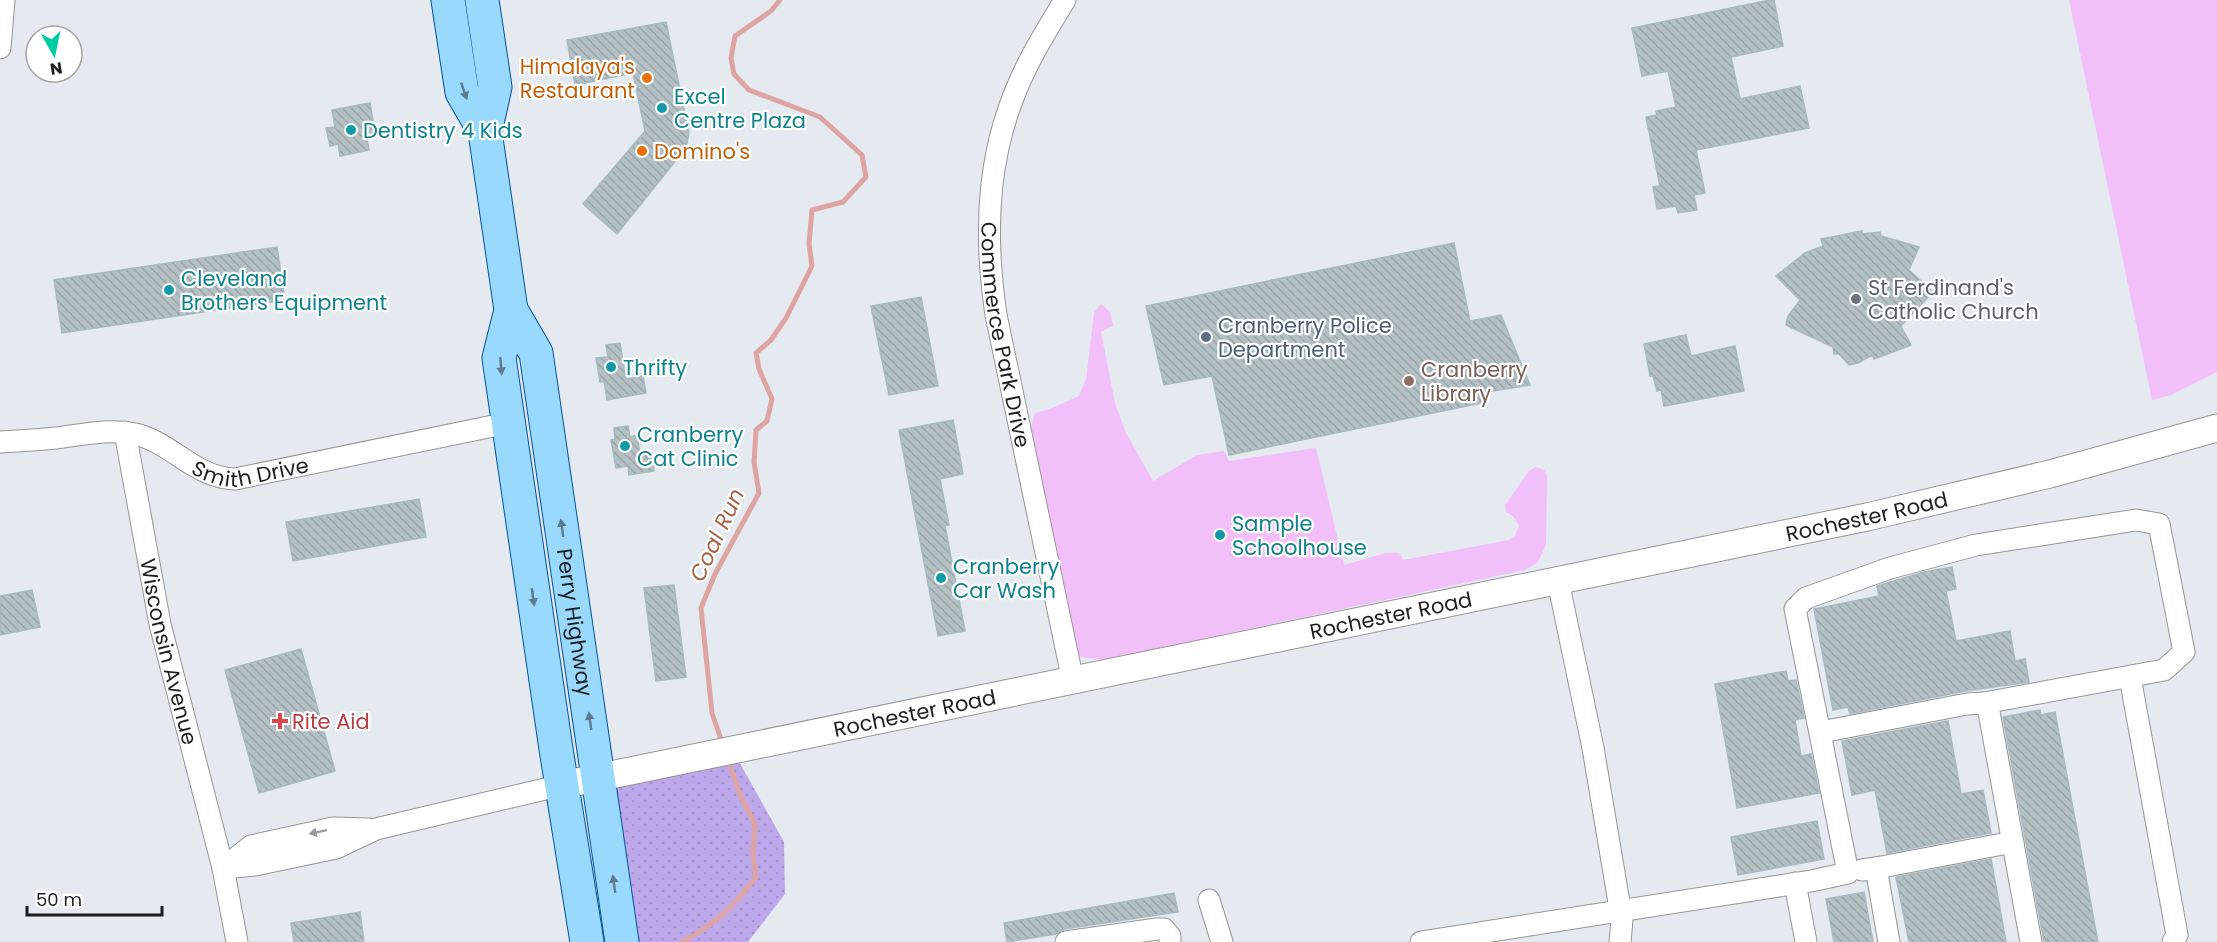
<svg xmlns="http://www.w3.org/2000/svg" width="2217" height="942" viewBox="0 0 2217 942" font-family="Poppins,sans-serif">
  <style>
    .grass { fill: url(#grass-dots) }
    .park { fill: #f3bffa }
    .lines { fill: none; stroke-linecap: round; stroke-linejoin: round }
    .stream { stroke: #dea4a3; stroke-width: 5 }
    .building { fill: url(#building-back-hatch); stroke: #a6bbc1; stroke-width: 1.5 }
    .minor-casing { stroke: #959595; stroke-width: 23 }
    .tertiary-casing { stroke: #959595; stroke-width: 29 }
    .primary-casing { stroke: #005198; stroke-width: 35 }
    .minor { stroke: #fff; stroke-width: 21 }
    .tertiary { stroke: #fff; stroke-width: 27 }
    .primary { stroke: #9ad9fe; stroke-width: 33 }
    .oneway { fill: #5c7c8e }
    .oneway2 { fill: #9a9a9a }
    .food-dot { fill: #e8710a; stroke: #fff; stroke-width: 2 }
    .culture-dot { fill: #0f9aa8; stroke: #fff; stroke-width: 2 }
    .worship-dot { fill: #6b7280; stroke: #fff; stroke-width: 2 }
    .service-dot { fill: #5c6f8a; stroke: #fff; stroke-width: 2 }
    .education-dot { fill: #8d6e63; stroke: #fff; stroke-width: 2 }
    .health-dot { fill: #e0444e; stroke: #fff; stroke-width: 2 }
    .labels { text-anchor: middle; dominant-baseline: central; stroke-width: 4.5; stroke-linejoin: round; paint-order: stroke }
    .food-label { font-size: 21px; fill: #c56008; stroke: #fff; text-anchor: end }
    .culture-label { font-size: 21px; fill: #0d838f; stroke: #fff; text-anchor: start }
    .worship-label { font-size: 21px; fill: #5b616d; stroke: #fff; text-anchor: start }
    .service-label { font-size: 21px; fill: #4e5e75; stroke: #fff; text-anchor: start }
    .street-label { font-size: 21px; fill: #1e1e1e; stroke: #fff }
    .education-label { font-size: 21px; fill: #785e54; stroke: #fff; text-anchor: start }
    .health-label { font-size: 21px; fill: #be3a42; stroke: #fff; text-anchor: start }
    .water-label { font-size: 22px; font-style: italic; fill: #a86345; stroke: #fff }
  </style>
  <defs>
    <pattern id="grass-dots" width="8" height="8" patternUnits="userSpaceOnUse" patternTransform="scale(1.5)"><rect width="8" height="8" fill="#bca8eb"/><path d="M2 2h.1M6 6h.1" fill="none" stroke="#a190c9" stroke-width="1.8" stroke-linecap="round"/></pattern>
    <pattern id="building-back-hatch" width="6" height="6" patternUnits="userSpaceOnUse" patternTransform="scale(1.5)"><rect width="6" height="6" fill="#b3c0c4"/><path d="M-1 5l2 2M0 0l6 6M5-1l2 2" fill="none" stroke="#9aa5a8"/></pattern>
  </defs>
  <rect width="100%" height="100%" fill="#e4eaef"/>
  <path class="grass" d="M733 751 784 842 785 894 748 942H622L598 779Z"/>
  <path class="park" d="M2069 0H2217V372L2171 395 2152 400Z
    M1101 304 1110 312 1113 326 1101 332 1115 403 1126 433 1153 481 1197 455 1224 451 1229 461 1316 448 1344 565 1386 553H1399L1403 560 1509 540 1515 536 1519 526 1513 516 1506 512 1505 505 1529 471 1536 467 1544 470 1547 476 1546 545 1538 562 1525 570 1104 660 1067 655 1030 431 1035 413 1050 409 1079 396 1086 379 1094 313Z"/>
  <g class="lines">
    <path class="stream" d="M723 745 712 713 701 608 715 574 759 493 754 462 756 430 767 421 772 399 759 369 756 353 771 340 786 318 812 266 809 244 812 210 843 202 866 177 862 155 820 117 749 90 734 74 731 58 735 36 771 11 780 0
      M682 942C717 923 732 908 756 877L753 853 755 824 741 797 728 760"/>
  </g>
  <path class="building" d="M1770 0H1774L1783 46 1731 57 1740 99 1800 86 1809 128 1696 150 1705 193 1694 195 1697 210 1678 213 1676 206 1657 209 1653 187 1660 186 1646 117 1657 115 1656 111 1676 107 1668 71 1642 76 1632 28Z
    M666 22 689 133 686 148 617 234 583 204 645 131 633 73 575 85 567 40Z
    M370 103 375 132 366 134 369 150 340 156 338 144 330 146 326 128 335 127 332 110Z
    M1862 231V234L1880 232 1881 236 1919 247 1909 270 1933 292 1901 326 1911 345 1874 359 1872 355 1858 363 1849 365 1839 354H1834L1833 347 1786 325 1788 316 1800 300 1776 276 1805 253 1823 246 1821 239Z
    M1454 243 1470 321 1501 315 1530 385 1486 392 1487 402 1229 455 1212 376 1164 385 1146 306Z
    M277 247 285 300 62 333 54 280Z
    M921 297 938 386 889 395 871 306Z
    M1686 335 1691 356 1735 346 1744 391 1664 406 1661 390 1657 391 1653 376H1650L1644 344Z
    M620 343 626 379 643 376 646 393 607 400 604 381 600 382 596 358 608 357 606 345Z
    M953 420 963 474 940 479 949 525 945 526 965 631 938 636 899 430Z
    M628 426 630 437 637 435 640 454 651 452 654 471 629 475 628 466 616 468 611 440 615 439 614 428Z
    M419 499 426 537 293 561 286 522Z
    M1952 567 1956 589 1946 591 1956 641 2010 631 2015 661 2025 659 2029 682 1965 691 1850 714 1848 707 1833 710 1814 609 1879 596 1877 586 1924 572Z
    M674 585 686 677 656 681 644 588Z
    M32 590 40 627 0 635V596Z
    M301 649 335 771 259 793 225 670Z
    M1786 671 1788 681 1796 680 1804 718 1795 720 1801 756 1811 754 1819 793 1737 808 1715 684Z
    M2040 710 2041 715 2055 712 2098 942H2044L2003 717Z
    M1948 721 1961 794 1983 790 1991 833 1887 853 1875 790 1852 795 1842 741Z
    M1817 821 1824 859 1738 875 1731 837Z
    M1991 859 2006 942H1909L1896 877Z
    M1864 892 1873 942H1834L1826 899Z
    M1174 893 1178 912 1064 929 1056 934 1007 942 1004 923Z
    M360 912 364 942H294L291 923Z"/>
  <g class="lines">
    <defs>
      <g id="minor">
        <path id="s1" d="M1065 0C1052 21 1039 42 1028 64 987 144 983 227 996 315L1073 681"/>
        <path d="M0 48 4 0"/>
        <path id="s2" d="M125 432 160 624 223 868 237 942"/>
        <path id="s3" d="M0 442C19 441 37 440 56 438 81 435 109 428 135 434 171 442 195 478 235 479L508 423"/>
        <path d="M1558 581 1593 748 1622 920 1620 942"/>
        <path d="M2130 677 2177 935 2173 942"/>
        <path d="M1821 732 1967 704 1984 703 1989 712 2031 942"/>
        <path d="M223 868 255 865 336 848 376 829 562 785"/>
        <path d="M223 868 251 846 333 828 369 829"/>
        <path d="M1876 868 2013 842"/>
        <path d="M1862 870 1876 868 1889 942"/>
        <path d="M1795 883 1806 942"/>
        <path d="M1209 900 1222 942"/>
        <path d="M1066 942 1157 929H1164L1170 936V942"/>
        <path d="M1421 942 1811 881 1848 873 1795 609 1806 598 1890 568 1976 545 2136 520 2159 524 2184 652 2164 670 1984 703"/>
      </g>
      <g id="tertiary">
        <path id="s4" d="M562 785 1867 517 2050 474 2217 428"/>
      </g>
      <g id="primary">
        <path d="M448 0 462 92 485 132"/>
        <path d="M482 0 495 87 485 132 511 310 499 358 556 749 587 942"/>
        <path id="s5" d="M511 310 536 353 622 942"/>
      </g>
    </defs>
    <use href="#minor" class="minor-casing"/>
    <use href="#tertiary" class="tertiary-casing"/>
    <use href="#primary" class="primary-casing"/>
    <use href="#minor" class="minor"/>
    <use href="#tertiary" class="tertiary"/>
    <use href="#primary" class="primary"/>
  </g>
  <defs><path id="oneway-solid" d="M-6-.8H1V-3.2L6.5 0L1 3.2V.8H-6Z" transform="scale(1.5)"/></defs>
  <g class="oneway">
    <use href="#oneway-solid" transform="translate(464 91) rotate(71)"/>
    <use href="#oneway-solid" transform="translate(501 366) rotate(85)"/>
    <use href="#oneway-solid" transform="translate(562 528) rotate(-98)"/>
    <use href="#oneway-solid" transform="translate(533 597) rotate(82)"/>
    <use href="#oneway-solid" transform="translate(590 721) rotate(-98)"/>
    <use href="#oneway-solid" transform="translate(614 884) rotate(-98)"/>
  </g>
  <use class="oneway2" href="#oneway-solid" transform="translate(318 832) rotate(168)"/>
  <g class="food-dot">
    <circle cx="647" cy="78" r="6"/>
    <circle cx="642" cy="151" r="6"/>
  </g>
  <g class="culture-dot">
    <circle cx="662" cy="108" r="6"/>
    <circle cx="351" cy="130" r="6"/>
    <circle cx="169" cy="290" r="6"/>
    <circle cx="611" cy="367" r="6"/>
    <circle cx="625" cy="446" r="6"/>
    <circle cx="1220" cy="535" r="6"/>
    <circle cx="941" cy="578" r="6"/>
  </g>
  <circle class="worship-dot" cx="1856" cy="299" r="6"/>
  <circle class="service-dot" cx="1206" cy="337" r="6"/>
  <circle class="education-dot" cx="1409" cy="381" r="6"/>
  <path class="health-dot" d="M277 712h6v6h6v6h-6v6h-6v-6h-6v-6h6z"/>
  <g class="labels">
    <g class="food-label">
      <text x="635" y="66">Himalaya's<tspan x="635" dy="24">Restaurant</tspan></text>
      <text x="654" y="151" text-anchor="start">Domino's</text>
    </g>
    <g class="culture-label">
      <text x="674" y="96">Excel<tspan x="674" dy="24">Centre Plaza</tspan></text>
      <text x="363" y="130">Dentistry 4 Kids</text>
      <text x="181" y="278">Cleveland<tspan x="181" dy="24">Brothers Equipment</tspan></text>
      <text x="623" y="367">Thrifty</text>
      <text x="637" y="434">Cranberry<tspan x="637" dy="24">Cat Clinic</tspan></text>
      <text x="1232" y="523">Sample<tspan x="1232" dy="24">Schoolhouse</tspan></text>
      <text x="953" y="566">Cranberry<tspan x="953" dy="24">Car Wash</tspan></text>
    </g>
    <g class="worship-label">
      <text x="1868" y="287">St Ferdinand's<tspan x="1868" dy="24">Catholic Church</tspan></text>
    </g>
    <g class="service-label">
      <text x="1218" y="325">Cranberry Police<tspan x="1218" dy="24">Department</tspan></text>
    </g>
    <g class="street-label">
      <text stroke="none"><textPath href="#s1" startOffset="352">Commerce Park Drive</textPath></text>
      <text stroke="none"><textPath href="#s3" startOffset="262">Smith Drive</textPath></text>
      <text stroke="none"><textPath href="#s4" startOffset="1332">Rochester Road</textPath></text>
      <text stroke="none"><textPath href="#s4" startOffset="846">Rochester Road</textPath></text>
      <text stroke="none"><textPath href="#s5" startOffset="322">Perry Highway</textPath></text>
      <text stroke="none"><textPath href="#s2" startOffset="224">Wisconsin Avenue</textPath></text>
      <text stroke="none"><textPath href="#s4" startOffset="360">Rochester Road</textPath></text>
    </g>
    <g class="education-label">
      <text x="1421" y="369">Cranberry<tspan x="1421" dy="24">Library</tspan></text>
    </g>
    <g class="health-label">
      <text x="292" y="721">Rite Aid</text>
    </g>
    <g class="water-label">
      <text transform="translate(717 535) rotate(-65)">Coal Run</text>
    </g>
  </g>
  <g transform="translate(54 54) rotate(171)"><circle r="28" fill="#ffffff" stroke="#a5a5a5" stroke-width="1.5"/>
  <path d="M0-4.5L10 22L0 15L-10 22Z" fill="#00cca3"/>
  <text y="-9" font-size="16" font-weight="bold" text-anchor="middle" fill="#1e1e1e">N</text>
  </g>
  <path d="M27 906v9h135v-9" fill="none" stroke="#1e1e1e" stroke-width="3"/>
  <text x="36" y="906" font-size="18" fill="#1e1e1e" stroke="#ffffff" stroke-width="4.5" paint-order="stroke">50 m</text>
</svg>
